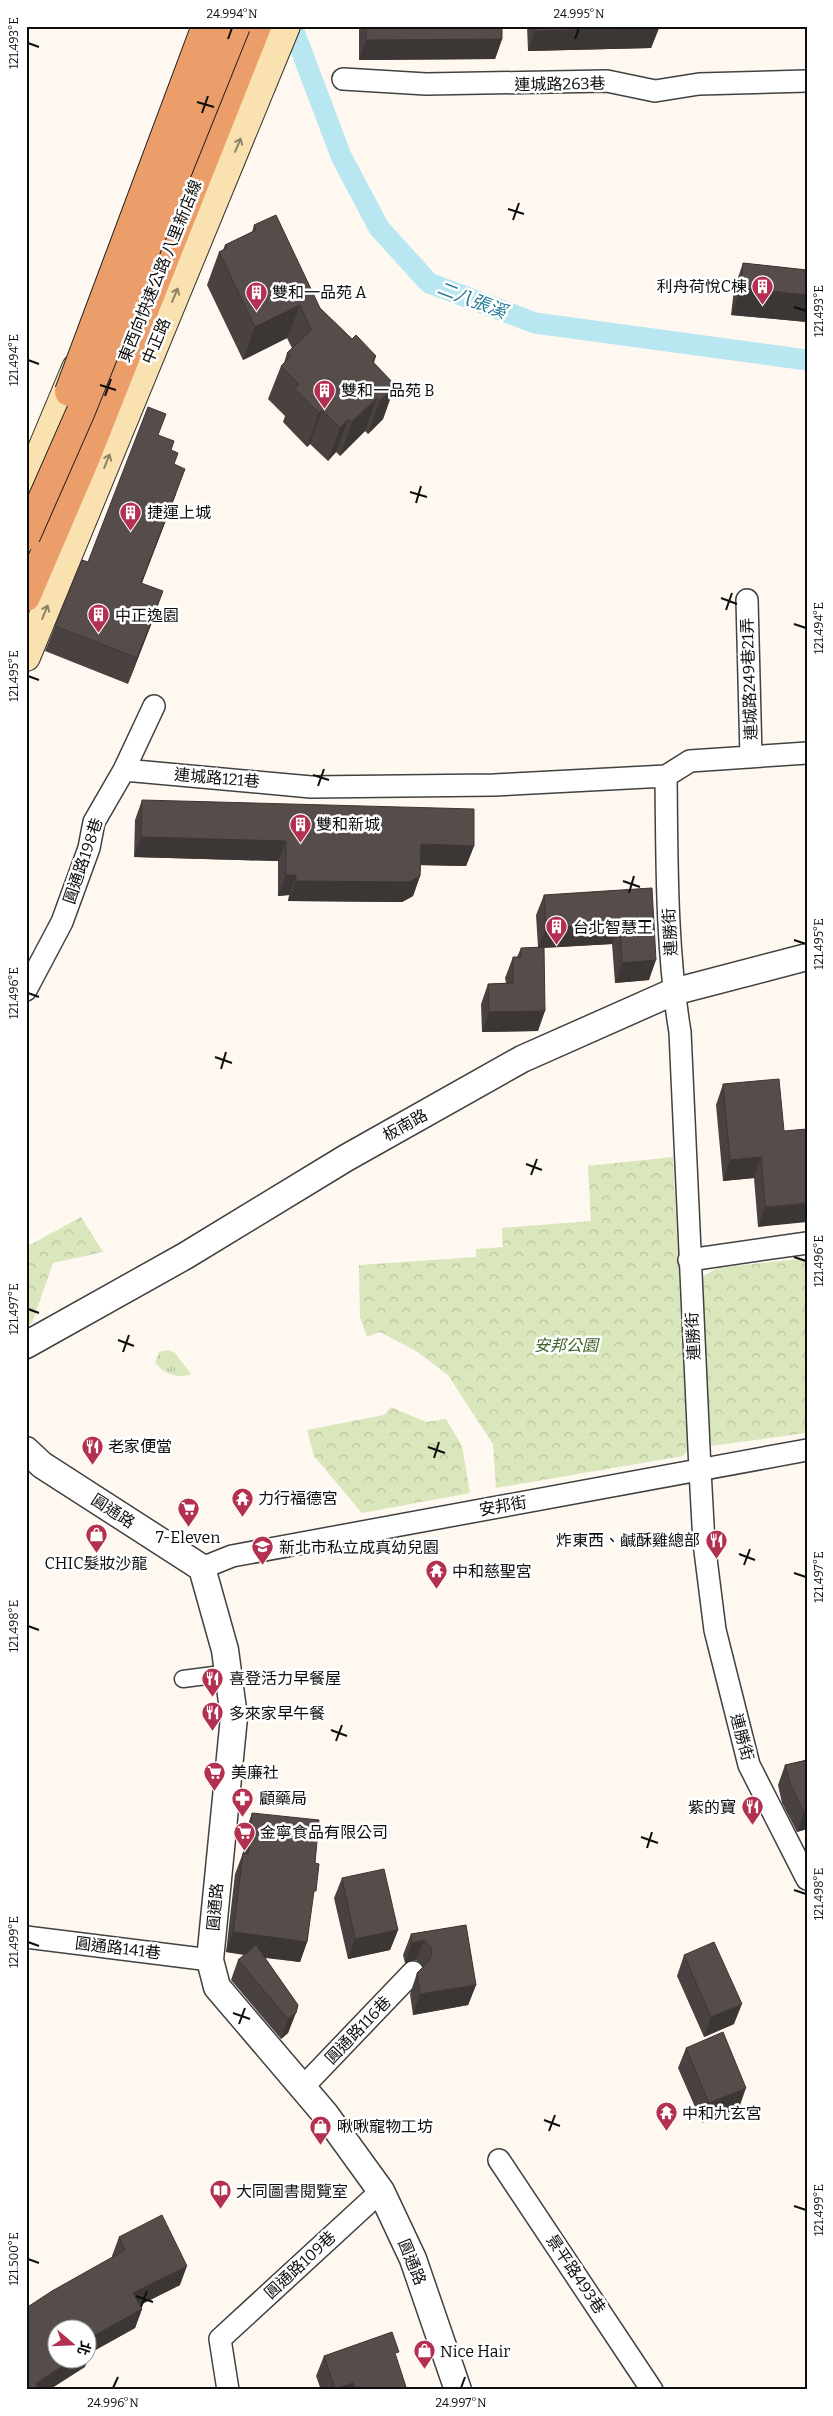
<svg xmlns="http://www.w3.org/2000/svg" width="833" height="2416" viewBox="0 0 833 2416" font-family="Bitter,'Noto Sans TC',serif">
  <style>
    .grass { fill: url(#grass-tufts) }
    .park { fill: url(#park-crowns) }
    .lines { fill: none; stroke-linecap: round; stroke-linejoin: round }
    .canal { stroke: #b8e7f1; stroke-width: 21 }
    .pedestrian-casing { stroke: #414141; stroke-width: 19 }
    .minor-casing { stroke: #414141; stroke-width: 24 }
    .tertiary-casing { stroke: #414141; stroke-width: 29 }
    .secondary-casing { stroke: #303030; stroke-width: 30 }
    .trunk-casing { stroke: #1f1f1f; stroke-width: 30 }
    .pedestrian { stroke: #fff; stroke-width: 16 }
    .minor { stroke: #fff; stroke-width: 21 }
    .tertiary { stroke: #fff; stroke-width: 26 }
    .secondary { stroke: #f9e2b0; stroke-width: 28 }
    .trunk { stroke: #ec9e6a; stroke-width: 28 }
    .trunk-bridge-casing { stroke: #1f1f1f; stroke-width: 30; stroke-linecap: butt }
    .trunk-bridge { stroke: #ec9e6a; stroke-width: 28 }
    .wall { fill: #4a4240 }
    .shaded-wall { fill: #3c3634 }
    .building { fill: #564d4b; stroke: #3c3634 }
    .oneway { stroke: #8f8367 }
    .ticks { fill: none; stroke: #0e0e0e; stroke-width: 2 }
    .labels { text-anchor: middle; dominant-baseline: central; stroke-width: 5; stroke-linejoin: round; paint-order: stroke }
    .street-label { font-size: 16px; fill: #0e0e0e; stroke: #fff }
    .poi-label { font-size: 16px; fill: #0e0e0e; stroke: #fff; text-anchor: start }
    .park-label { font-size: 16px; font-style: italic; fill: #3c6123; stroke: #fff }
    .water-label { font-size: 18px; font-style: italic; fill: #217a96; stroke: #fff }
    .neatline { fill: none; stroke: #0e0e0e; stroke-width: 2 }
    .ticks-label { font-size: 12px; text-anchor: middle; fill: #0e0e0e }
  </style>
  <defs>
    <pattern id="grass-tufts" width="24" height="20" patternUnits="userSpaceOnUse" patternTransform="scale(1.25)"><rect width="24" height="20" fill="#dae6bc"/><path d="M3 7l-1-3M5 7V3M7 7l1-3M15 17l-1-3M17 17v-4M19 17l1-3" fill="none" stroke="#bac4a0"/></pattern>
    <pattern id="park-crowns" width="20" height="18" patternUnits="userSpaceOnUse" patternTransform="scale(1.25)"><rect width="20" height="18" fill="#dae6bc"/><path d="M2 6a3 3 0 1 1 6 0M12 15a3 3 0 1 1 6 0" fill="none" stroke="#bac4a0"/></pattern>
  </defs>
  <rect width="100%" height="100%" fill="#fef8f0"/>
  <path class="grass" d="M168 1350 175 1353 191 1374C177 1379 163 1374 155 1362L159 1352Z"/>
  <path class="park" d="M673 1157 688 1450 683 1456 496 1488 493 1444 448 1375 416 1351 380 1332 367 1337 360 1317 359 1265 476 1257V1249L503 1247 502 1228 591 1221 588 1166Z
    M81 1217 103 1252 53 1263 32 1323 26 1327V1247Z
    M807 1258V1433L711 1446 699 1285 705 1275 718 1268Z
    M391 1407 426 1422 446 1419 462 1446 470 1493 362 1513 314 1456 307 1430 384 1415Z"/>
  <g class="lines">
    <path class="canal" d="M292 26 341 156 379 228 429 283 535 323 807 360"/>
    <defs>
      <path id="pedestrian" d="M183 1679 229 1673"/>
      <path id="minor" d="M343 79 426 84 607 81 655 91 699 84 807 81
        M747 600 751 757
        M807 753 690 761 666 776C667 861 666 948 680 1032L700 1470 704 1543 715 1630 749 1765 807 1879
        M124 770 311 787 494 785 666 776
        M26 990 62 922 89 848 94 822 124 770 154 706
        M689 1260 807 1243
        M202 1568 232 1556 807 1450
        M26 1937 210 1960
        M302 2088 413 1972
        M499 2160 652 2390
        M228 2390 220 2339 381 2191"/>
      <path id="tertiary" d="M26 1345 185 1256 346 1158 522 1059 673 992 807 957
        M26 1450 42 1465 202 1568 225 1650 234 1717 210 1960 217 1987 326 2115 381 2191 413 2259 458 2390"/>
      <path id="secondary" d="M26 487 76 368
        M26 657 286 26"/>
      <path id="trunk" d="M26 597 86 457 257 26"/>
    </defs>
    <use href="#pedestrian" class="pedestrian-casing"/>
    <use href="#minor" class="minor-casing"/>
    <use href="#tertiary" class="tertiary-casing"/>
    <use href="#secondary" class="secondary-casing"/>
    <use href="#trunk" class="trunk-casing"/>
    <use href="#pedestrian" class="pedestrian"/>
    <use href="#minor" class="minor"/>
    <use href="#tertiary" class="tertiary"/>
    <use href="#secondary" class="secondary"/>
    <use href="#trunk" class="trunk"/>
    <defs>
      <path id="trunk-bridge" d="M69 392 206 26
        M26 536 81 411 236 26"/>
    </defs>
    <use href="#trunk-bridge" class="trunk-bridge-casing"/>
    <use href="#trunk-bridge" class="trunk-bridge"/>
  </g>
  <path class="wall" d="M359 26H502V39L495 59 359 60Z
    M527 26H659V28L651 48 528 51Z
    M254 225 320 308 352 339 376 356 374 363 395 385 383 419 368 434 365 431 340 456 336 452 328 461 310 444 307 447 283 422 285 416 268 399 281 366 284 363 287 353 292 348 287 338 243 360 207 285 219 252 223 250 225 245 252 232Z
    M743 263 807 270V322L731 315 734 289Z
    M158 435 171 450 174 464 176 494 142 583 154 617 128 684 45 651 55 626 88 562Z
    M142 800 474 846 466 866 421 865 420 876 413 896 402 902 288 901 289 895 278 896V861L134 857 135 820Z
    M652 888 649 980 615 983 612 944 544 948 538 1031 482 1032 481 1004 488 984 506 983 505 978 513 957H517L521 948 538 947 536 915 544 895Z
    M723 1084 784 1131 807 1129 758 1227 754 1178 723 1181 716 1105Z
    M807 1760V1829L797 1832 782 1803 778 1785 785 1765Z
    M252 1813 315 1863 312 1900 307 1942 300 1962 265 1958 298 2005 288 2033 281 2039 231 1980 238 1960 244 1955 226 1952 235 1874 243 1853 245 1833Z
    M342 1878 398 1930 390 1950 348 1959 334 1898Z
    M466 1925 476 1985 468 2005 413 2015 410 1994 417 1973 423 1967 416 1960 405 1963 403 1955 411 1934Z
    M684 1955 734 2024 704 2037 677 1976Z
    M686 2048 739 2108 702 2123 678 2068Z
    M119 2237 180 2285 140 2305 142 2309 135 2328 90 2353 85 2367 112 2257V2256Z
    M324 2356 396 2358 407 2390H321L316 2376Z"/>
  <path class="shaded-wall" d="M659 28 651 48 528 51 535 31Z
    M502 39 495 59 359 60 366 40Z
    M741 288 807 295V322L731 315Z
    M300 305 287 338 243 360 255 327Z
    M395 385 383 419 368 434 380 401Z
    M377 398 365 431 340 456 352 422Z
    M322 410 310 444 307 447 319 413Z
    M348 419 336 452 328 461 340 428Z
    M185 469 176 494 132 608 141 583Z
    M163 591 154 617 128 684 137 658Z
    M141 837 286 841 278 861 134 857Z
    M421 844 474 846 466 866 413 865Z
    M286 875H296L289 895 278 896Z
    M420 876 413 896 402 902 288 901 296 881Z
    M620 923 612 944 538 948 546 928Z
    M656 960 649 980 615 983 622 963Z
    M545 1011 538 1031 482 1032 489 1012Z
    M761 1157 754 1178 723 1181 730 1160Z
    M807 1203V1222L758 1227 765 1207Z
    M807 1811V1829L797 1832 804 1812Z
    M398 1930 390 1950 348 1959 355 1939Z
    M233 1932 307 1942 300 1962 226 1952Z
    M424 1940 416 1960 405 1963 412 1943Z
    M476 1985 468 2005 413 2015 420 1994Z
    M742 2004 734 2024 704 2037 711 2017Z
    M296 2013 288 2033 281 2039 288 2019Z
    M746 2088 739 2108 702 2123 709 2103Z
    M187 2266 180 2285 126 2312 133 2293Z
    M142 2309 135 2328 90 2353 85 2367 49 2390H33L36 2383 75 2358H88V2339Z
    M353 2383 351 2390H335V2389Z"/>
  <path class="building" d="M366 26H502V39L366 40Z
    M535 26H659V28L535 31Z
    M276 215 320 308 352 339 356 335 376 356 372 361 395 385 380 401 377 398 352 422 348 419 340 428 322 410 319 413 295 389 299 384 281 366 291 356 287 353 311 330 300 305 255 327 219 252 227 248 225 245 256 230 254 225Z
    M743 263 807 270V295L741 288Z
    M148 407 166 414 158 435 174 441 171 450 178 453 174 464 185 469 141 583 163 591 137 658 55 626 82 560 88 562Z
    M142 800 474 809V846L421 844 420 876 409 882 296 881V875H286V841L141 837Z
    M652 888 656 960 622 963 620 923 546 928 544 895Z
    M544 947 545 1011 489 1012 488 984 513 983V957H521V948Z
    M779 1079 784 1131 807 1129V1203L765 1207 761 1157 730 1160 723 1084Z
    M807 1760V1811L804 1812 790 1783 785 1765Z
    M252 1813 319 1820 315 1863 319 1864 316 1891H314L307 1942 233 1932 243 1853 248 1854Z
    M384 1869 398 1930 355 1939 342 1878Z
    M466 1925 476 1985 420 1994 417 1973 430 1960 432 1949 424 1940 412 1943 411 1934Z
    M714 1942 742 2004 711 2017 684 1955Z
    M256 1945 298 2005 296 2013 288 2019 238 1960Z
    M723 2032 746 2088 709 2103 686 2048Z
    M162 2215 187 2266 133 2293 142 2309 88 2339V2328H58V2358H75L36 2383 38 2388 35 2390H26V2308L52 2291 125 2250 119 2237Z
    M392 2332 399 2352 395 2353 407 2390H356L353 2383 335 2389 324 2356Z
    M88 2341 92 2348 88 2350Z"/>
  <defs><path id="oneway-shaft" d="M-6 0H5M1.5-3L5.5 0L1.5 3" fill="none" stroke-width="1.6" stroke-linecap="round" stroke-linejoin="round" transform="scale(1.25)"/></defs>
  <g class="oneway">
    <use href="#oneway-shaft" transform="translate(238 145) rotate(-67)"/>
    <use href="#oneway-shaft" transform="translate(175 295) rotate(-67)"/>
    <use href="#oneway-shaft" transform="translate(107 461) rotate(-68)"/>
    <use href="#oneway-shaft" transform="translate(45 612) rotate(-68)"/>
  </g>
  <path class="ticks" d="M228 39 232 28M575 39 579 28M28 43 39 47M197 102 214 107M202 113 208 96M508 209 524 214M513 220 519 203M794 307 806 311M28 360 39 364M100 385 116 390M105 396 111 379M410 492 427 497M416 503 421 486M721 598 737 604M726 610 732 593M794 624 806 628M28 676 39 680M313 775 329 780M318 786 324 769M623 881 640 887M629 893 634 876M794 940 806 944M28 993 39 997M215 1057 232 1063M221 1069 226 1052M526 1164 542 1170M531 1175 537 1159M794 1257 806 1261M28 1309 39 1313M118 1340 134 1346M123 1352 129 1335M428 1447 445 1453M434 1458 439 1442M739 1554 755 1560M744 1565 750 1549M794 1573 806 1577M28 1626 39 1630M331 1730 347 1736M336 1741 342 1725M641 1837 658 1843M647 1848 652 1832M794 1890 806 1894M28 1942 39 1946M233 2013 250 2019M239 2024 245 2008M544 2120 560 2126M549 2131 555 2115M794 2206 806 2210M28 2259 39 2263M136 2296 153 2302M141 2307 147 2291M113 2388 118 2377M461 2388 465 2377"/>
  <defs>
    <symbol id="building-pin" viewBox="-11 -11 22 30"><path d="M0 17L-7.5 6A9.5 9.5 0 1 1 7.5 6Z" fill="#b33050" stroke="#fff"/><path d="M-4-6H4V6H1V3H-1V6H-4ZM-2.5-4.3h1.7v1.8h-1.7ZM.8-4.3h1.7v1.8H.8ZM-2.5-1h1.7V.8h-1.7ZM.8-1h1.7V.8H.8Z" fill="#fff"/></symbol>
    <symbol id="restaurant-pin" viewBox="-11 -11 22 30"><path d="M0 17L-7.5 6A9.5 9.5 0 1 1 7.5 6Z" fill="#b33050" stroke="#fff"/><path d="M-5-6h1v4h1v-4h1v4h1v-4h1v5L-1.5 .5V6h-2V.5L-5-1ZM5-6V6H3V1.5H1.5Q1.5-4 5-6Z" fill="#fff"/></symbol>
    <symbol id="temple-pin" viewBox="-11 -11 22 30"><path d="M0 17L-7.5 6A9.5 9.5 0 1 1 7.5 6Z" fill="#b33050" stroke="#fff"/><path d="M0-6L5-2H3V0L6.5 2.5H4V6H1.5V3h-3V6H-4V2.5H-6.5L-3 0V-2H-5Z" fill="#fff"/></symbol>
    <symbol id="supermarket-pin" viewBox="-11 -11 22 30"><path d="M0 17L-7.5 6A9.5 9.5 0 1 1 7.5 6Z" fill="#b33050" stroke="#fff"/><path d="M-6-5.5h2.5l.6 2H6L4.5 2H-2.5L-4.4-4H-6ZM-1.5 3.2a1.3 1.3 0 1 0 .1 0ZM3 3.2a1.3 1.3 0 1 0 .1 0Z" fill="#fff"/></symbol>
    <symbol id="shop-pin" viewBox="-11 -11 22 30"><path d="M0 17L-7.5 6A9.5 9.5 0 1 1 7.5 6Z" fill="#b33050" stroke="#fff"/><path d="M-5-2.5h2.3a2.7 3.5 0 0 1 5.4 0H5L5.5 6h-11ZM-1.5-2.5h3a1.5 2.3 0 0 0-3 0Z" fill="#fff"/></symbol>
    <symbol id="school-pin" viewBox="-11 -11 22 30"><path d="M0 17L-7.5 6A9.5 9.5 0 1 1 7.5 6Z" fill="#b33050" stroke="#fff"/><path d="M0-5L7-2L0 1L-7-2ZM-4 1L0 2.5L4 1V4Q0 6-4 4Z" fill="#fff"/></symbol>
    <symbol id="pharmacy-pin" viewBox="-11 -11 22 30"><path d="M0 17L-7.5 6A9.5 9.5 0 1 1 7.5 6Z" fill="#b33050" stroke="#fff"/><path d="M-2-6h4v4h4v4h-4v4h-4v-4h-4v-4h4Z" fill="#fff"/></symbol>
    <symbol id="library-pin" viewBox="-11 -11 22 30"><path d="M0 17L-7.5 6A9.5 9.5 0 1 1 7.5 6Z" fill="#b33050" stroke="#fff"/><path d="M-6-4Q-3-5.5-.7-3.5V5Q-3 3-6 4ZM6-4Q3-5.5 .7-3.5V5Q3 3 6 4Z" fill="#fff"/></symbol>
  </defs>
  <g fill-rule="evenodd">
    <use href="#building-pin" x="750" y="274" width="25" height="34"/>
    <use href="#building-pin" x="244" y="280" width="25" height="34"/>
    <use href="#building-pin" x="312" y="378" width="25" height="34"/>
    <use href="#building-pin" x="118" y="500" width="25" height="34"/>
    <use href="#building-pin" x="86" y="602" width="25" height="34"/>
    <use href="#building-pin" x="288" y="812" width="25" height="34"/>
    <use href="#building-pin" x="544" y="914" width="25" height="34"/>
    <use href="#restaurant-pin" x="80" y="1434" width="25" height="34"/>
    <use href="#temple-pin" x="230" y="1486" width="25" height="34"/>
    <use href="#supermarket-pin" x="176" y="1496" width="25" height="34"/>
    <use href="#shop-pin" x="84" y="1522" width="25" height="34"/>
    <use href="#restaurant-pin" x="704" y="1528" width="25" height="34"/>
    <use href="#school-pin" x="250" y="1534" width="25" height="34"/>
    <use href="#temple-pin" x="424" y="1558" width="25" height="34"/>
    <use href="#restaurant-pin" x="200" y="1666" width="25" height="34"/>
    <use href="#restaurant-pin" x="200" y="1700" width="25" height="34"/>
    <use href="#supermarket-pin" x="202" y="1760" width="25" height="34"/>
    <use href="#pharmacy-pin" x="230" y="1786" width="25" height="34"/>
    <use href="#restaurant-pin" x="740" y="1794" width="25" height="34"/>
    <use href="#supermarket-pin" x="232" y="1820" width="25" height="34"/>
    <use href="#temple-pin" x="654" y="2100" width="25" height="34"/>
    <use href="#shop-pin" x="308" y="2114" width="25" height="34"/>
    <use href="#library-pin" x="208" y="2178" width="25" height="34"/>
    <use href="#shop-pin" x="412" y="2338" width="25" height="34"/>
  </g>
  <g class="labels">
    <g class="street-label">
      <text transform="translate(560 84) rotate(-1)">連城路263巷</text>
      <text transform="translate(160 271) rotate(-68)">東西向快速公路 八里新店線</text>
      <text transform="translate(156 341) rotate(-67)">中正路</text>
      <text transform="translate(749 679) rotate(-92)">連城路249巷21弄</text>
      <text transform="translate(217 778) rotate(5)">連城路121巷</text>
      <text transform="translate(83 861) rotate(-71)">圓通路198巷</text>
      <text transform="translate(670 932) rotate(-93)">連勝街</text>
      <text transform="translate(405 1125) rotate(-29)">板南路</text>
      <text transform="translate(693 1336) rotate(-93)">連勝街</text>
      <text transform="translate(503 1506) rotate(-10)">安邦街</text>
      <text transform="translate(113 1511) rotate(33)">圓通路</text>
      <text transform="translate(742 1737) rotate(75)">連勝街</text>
      <text transform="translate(215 1907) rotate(-85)">圓通路</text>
      <text transform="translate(118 1948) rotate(7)">圓通路141巷</text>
      <text transform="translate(358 2030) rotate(-46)">圓通路116巷</text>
      <text transform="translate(412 2262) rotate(68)">圓通路</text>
      <text transform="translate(300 2265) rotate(-43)">圓通路109巷</text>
      <text transform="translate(576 2274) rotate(56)">景平路493巷</text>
    </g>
    <g class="poi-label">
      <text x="747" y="286" text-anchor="end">利舟荷悅C棟</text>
      <text x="272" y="292">雙和一品苑 A</text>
      <text x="341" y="390">雙和一品苑 B</text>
      <text x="147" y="512">捷運上城</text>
      <text x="115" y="615">中正逸園</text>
      <text x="316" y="824">雙和新城</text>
      <text x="573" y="927">台北智慧王</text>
      <text x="108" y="1446">老家便當</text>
      <text x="258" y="1498">力行福德宮</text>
      <text x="188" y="1537" text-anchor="middle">7-Eleven</text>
      <text x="700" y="1540" text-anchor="end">炸東西、鹹酥雞總部</text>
      <text x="279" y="1547">新北市私立成真幼兒園</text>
      <text x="96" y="1563" text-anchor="middle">CHIC髮妝沙龍</text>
      <text x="452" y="1571">中和慈聖宮</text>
      <text x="229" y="1678">喜登活力早餐屋</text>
      <text x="229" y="1713">多來家早午餐</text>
      <text x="231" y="1772">美廉社</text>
      <text x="259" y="1798">顧藥局</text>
      <text x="736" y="1807" text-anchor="end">紫的寶</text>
      <text x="260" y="1832">金寧食品有限公司</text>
      <text x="682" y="2113">中和九玄宮</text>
      <text x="337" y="2126">啾啾寵物工坊</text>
      <text x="236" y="2191">大同圖書閱覽室</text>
      <text x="440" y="2351">Nice Hair</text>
    </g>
    <g class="park-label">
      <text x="566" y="1345">安邦公園</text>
    </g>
    <g class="water-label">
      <text transform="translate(472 300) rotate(21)">二八張溪</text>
    </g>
  </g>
  <rect width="833" height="2416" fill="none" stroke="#ffffff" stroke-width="55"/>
  <g transform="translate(72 2344) rotate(109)"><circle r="24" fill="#ffffff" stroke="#9f9f9f"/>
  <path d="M0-4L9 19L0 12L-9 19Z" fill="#b33050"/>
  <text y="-8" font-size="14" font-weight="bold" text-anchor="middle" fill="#0e0e0e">北</text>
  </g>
  <rect x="28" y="28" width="778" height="2360" class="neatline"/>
  <g class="ticks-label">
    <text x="232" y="18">24.994°N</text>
    <text x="579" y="18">24.995°N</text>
    <text transform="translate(14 43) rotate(-90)" y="4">121.493°E</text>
    <text transform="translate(819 311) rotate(-90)" y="4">121.493°E</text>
    <text transform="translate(14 360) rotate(-90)" y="4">121.494°E</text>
    <text transform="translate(819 628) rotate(-90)" y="4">121.494°E</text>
    <text transform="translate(14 676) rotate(-90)" y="4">121.495°E</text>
    <text transform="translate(819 944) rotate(-90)" y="4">121.495°E</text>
    <text transform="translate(14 993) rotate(-90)" y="4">121.496°E</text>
    <text transform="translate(819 1261) rotate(-90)" y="4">121.496°E</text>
    <text transform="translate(14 1309) rotate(-90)" y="4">121.497°E</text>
    <text transform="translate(819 1577) rotate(-90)" y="4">121.497°E</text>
    <text transform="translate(14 1626) rotate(-90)" y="4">121.498°E</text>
    <text transform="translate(819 1894) rotate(-90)" y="4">121.498°E</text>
    <text transform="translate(14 1942) rotate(-90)" y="4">121.499°E</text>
    <text transform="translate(819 2210) rotate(-90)" y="4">121.499°E</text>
    <text transform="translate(14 2259) rotate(-90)" y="4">121.500°E</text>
    <text x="113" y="2407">24.996°N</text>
    <text x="461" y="2407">24.997°N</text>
  </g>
</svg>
